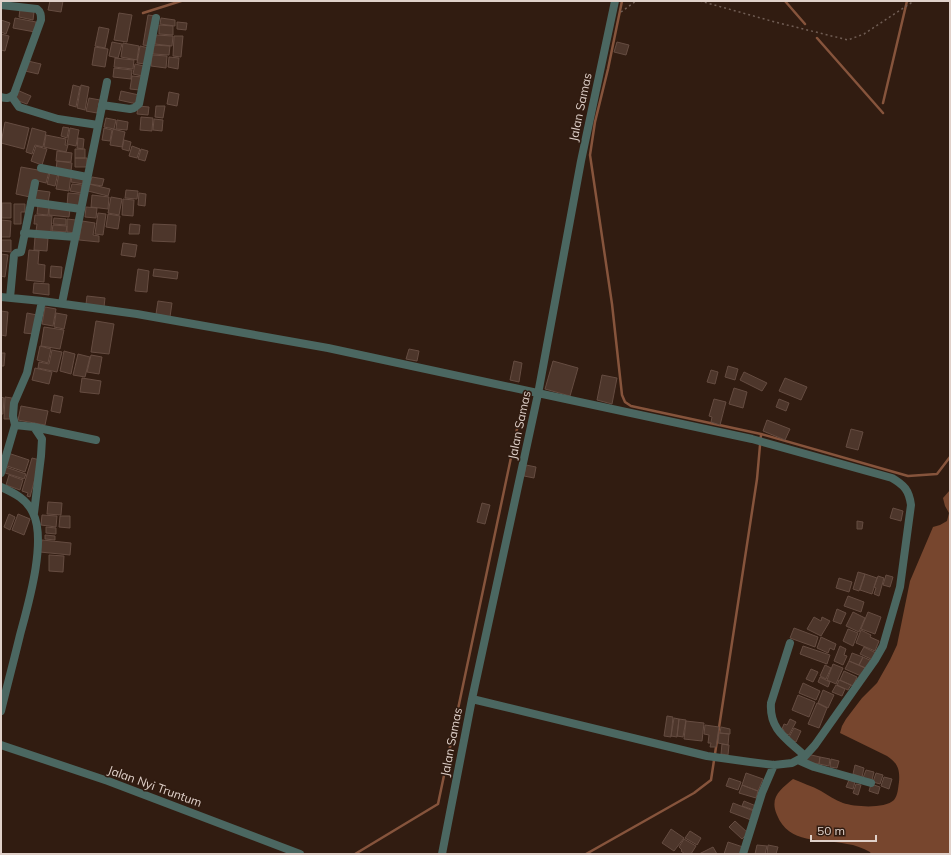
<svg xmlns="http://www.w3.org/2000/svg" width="951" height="855" viewBox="0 0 951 855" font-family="Mulish,sans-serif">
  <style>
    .forest { fill: #77462e }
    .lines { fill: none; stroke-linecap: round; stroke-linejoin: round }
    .stream { stroke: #86543c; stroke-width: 2.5 }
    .building { fill: #4d362b; stroke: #654c41 }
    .path { stroke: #705d54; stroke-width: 1.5; stroke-dasharray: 2 3; stroke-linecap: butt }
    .minor { stroke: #4b6761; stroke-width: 8 }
    .labels { text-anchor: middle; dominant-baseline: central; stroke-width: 3.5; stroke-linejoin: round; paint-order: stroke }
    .street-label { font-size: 12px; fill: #e0d1ca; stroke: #311c11 }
  </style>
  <rect width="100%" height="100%" fill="#311c11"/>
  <path class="forest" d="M950 490V854H871L870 852C863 848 855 845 847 844 820 838 789 845 777 815 769 797 781 789 793 779 802 783 812 786 821 791 828 795 835 800 843 803 855 807 885 809 894 800 898 795 898 788 899 782 900 770 898 763 887 756L840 733 842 726 846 719 862 698 877 683 890 660 897 645 910 581 933 527 940 525 947 521 949 513 945 506 943 498Z"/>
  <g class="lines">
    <path class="stream" d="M622 1 608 69 595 122 590 155 612 304 622 395 625 402 631 406 761 434 908 476 937 474 950 457
      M785 1 805 24
      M143 13 181 1
      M817 38 883 113
      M883 103 907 1
      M355 854 438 804 521 410
      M586 854 694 793 711 780 757 479 761 434"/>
  </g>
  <path class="building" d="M50 1H63L61 12 48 10Z
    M20 9 34 12 33 20 19 17Z
    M119 13 132 15 127 42 114 40Z
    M148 15 156 16 150 46 143 45Z
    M15 18 36 22 35 32 13 28Z
    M161 18 175 20V26L160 24Z
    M1 20 10 23 6 34 1 32Z
    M177 22 187 23 186 30 177 29Z
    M159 25 173 26V35L159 34Z
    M99 27 109 29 105 48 95 46Z
    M1 34 9 36 5 51 1 50Z
    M156 35 173 36 172 46 155 44Z
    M174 36H183L181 57 173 56Z
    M112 42 122 44 118 58 109 56Z
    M617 42 629 45 626 55 614 52Z
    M123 43 139 46 137 60 121 57Z
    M153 45 170 46 169 55 153 54Z
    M140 46 149 48 146 64 137 63Z
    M95 47 108 49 105 67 92 65Z
    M152 55 167 56 166 68 151 66Z
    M169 57 179 58 178 69 168 67Z
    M115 58 134 60 133 69 114 67Z
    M28 61 41 64 38 74 25 71Z
    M135 64 144 66 142 76 133 74Z
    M114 68 132 70 131 79 113 77Z
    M132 76 142 77 140 90 130 89Z
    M73 85 80 87 76 107 69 105Z
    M81 85 89 87 85 110 77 108Z
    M17 90 31 96 27 104 13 99Z
    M121 91 139 95 137 104 119 100Z
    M169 92 179 94 177 106 167 104Z
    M89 98 100 100 97 113 86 111Z
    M138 106 149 107 148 115 137 114Z
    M156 106H165L163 118 155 117Z
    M141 117 153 118 152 131 140 130Z
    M106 118 116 120 114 129 104 127Z
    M154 119 163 120 162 131 153 130Z
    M117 120 128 122 127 130 116 129Z
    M5 122 29 128 24 149 1 143Z
    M63 127 69 128 67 138 61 136Z
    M32 128 46 132 43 147 35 145 32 154 26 152Z
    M70 128 79 130 76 146 67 144Z
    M104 128 112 130 110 141 102 140Z
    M113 129 125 132 122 147 110 145Z
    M46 135 66 139 65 145H68L66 152 44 147Z
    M78 138 84 139 83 149 77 148Z
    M124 140 131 142 129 151 122 149Z
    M36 146 47 149 42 165 31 161Z
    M132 146 140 149 137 158 129 156Z
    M75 149H85V158H75Z
    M141 149 148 151 145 161 138 159Z
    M57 151 72 153 71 162 56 161Z
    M75 158H87V167H75Z
    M57 161 72 163 71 171 56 170Z
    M21 167 49 172 46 183 34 180 30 197 16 194Z
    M50 172 58 173 55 186 47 184Z
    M59 173 71 175 69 191 56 189Z
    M72 177 83 179V184L71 182Z
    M92 177 104 179 102 186 90 184Z
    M72 184 82 185 81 193 70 191Z
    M89 184 110 189 108 196 88 191Z
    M35 190 50 192 48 203 34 201Z
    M126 190 138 191 137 199 125 198Z
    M68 193 80 194 79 207 67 206Z
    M139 193 146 194 145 206 138 205Z
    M92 195 109 197 108 209 91 207Z
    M111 197 122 199 119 215 108 213Z
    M123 199 134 200 133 216 122 215Z
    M2 203H11V218H2Z
    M14 204H25V212H21V224H14Z
    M38 205 49 206 48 215 37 214Z
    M49 207 70 209 69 217 49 215Z
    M86 207 97 208 96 218 85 217Z
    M98 213 106 214 103 235 95 234Z
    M108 214 120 216 118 229 106 227Z
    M35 215 52 216 51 232 36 231 37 224H34Z
    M54 218 66 219V225L53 224Z
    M67 219 76 220V233L67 232Z
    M1 220 11 221 10 237H1Z
    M82 221 95 223 93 235 99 236V242L79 240Z
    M130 224 140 225 139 234H129Z
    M153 224 176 225 175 242 152 241Z
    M53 225 67 226 66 232 52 231Z
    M35 237 48 238 47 251 34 250Z
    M1 240H11V252L1 251Z
    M123 243 137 245 135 257 121 255Z
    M29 250 39 251 38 264 45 265 44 282 26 280Z
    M1 254 8 255 5 277 1 276Z
    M51 266 62 267 61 278 50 277Z
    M138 269 149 271 147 292 135 291Z
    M154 269 178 272 177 279 153 276Z
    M34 283 49 284V295L33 293Z
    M87 296 105 298 104 307 86 304Z
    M158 301 172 303 170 317 156 314Z
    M45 307 56 309 53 326 42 324Z
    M1 311 8 312 6 336 1 335Z
    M27 313 37 315 34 334 24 333Z
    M56 313 67 315 64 329 54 327Z
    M96 321 114 324 109 354 91 352Z
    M44 327 64 330 60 349 41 346Z
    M40 346 51 349 48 363 37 360Z
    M409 349 419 351 417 361 406 359Z
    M52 350 62 352 57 372 38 368 39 362 49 364Z
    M64 351 75 354 71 374 60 371Z
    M1 353H5L4 366H1Z
    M78 354 90 357 85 377 73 375Z
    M91 355 102 357 99 374 87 372Z
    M514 361 522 363 519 382 510 380Z
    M553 361 578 368 570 396 545 389Z
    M728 366 738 369 735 380 725 377Z
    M35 368 52 372 49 384 32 380Z
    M711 370 718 372 715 384 707 382Z
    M744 372 767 383 762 391 740 380Z
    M602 375 617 378 612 404 597 400Z
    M82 378 101 381 99 394 80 392Z
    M785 378 807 387 801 400 779 391Z
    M734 388 747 392 743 408 729 404Z
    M54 395 63 397 60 413 51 411Z
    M1 397 4 398 3 414H1Z
    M5 397 12 398 11 419H4Z
    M714 399 726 402 720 425 711 422 712 417 709 416Z
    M779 399 789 403 786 411 776 407Z
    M21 406 48 411 45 425 18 420Z
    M767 420 790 429 785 440 763 431Z
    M851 429 863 432 858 450 846 447Z
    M8 453 29 460 25 472 4 465Z
    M32 458 40 460 30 497 27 496 28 493 22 491Z
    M526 465 536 467 534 478 524 476Z
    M3 466 26 474 24 479 2 472Z
    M9 475 23 480 20 490 6 485Z
    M48 502 62 503 61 515 47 514Z
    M482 503 490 505 485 524 477 522Z
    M893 508 903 511 901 521 890 518Z
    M9 514 15 517 10 530 4 527Z
    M18 514 30 519 24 535 12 530Z
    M42 515 57 516 56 527 41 525Z
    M60 516H70V528L59 527Z
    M857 521 863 522 862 529H857Z
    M46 527 56 528V534L46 533Z
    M45 535 55 536V540L45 539Z
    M42 540 71 543 70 555 40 552Z
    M49 555 64 556 63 572 49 571Z
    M858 572 865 574 859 591 853 589Z
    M865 574 877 578 872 594 860 590Z
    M886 575 893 577 890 587 883 585Z
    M878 576 884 578 879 596 874 594 876 588 874 587Z
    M839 578 852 582 849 592 836 588Z
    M848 596 864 602 861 612 844 606Z
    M837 609 846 613 841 624 833 621Z
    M853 612 865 618 859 632 846 626Z
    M868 612 881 617 875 634 861 629Z
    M814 617 821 621 822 617 830 621 821 636 807 629Z
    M794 628 818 637 815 647 790 638Z
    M848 629 858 633 853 646 843 641Z
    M861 630 871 635 870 637 879 641 875 651 856 643Z
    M821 637 836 644 834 650 830 648 828 653 817 648Z
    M803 646 830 655 827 664 800 654Z
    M840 646 846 649 844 655 847 656 843 665 834 661Z
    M864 647 876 653 873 660 860 654Z
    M852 653 863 657 859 665 849 661Z
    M863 657 872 661 868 669 859 665Z
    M849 661 865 668 861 676 845 669Z
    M833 664 843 668 836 684 827 680Z
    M825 665 831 668 826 679 820 676Z
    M811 669 818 672 813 682 806 679Z
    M844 671 857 677 853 686 840 680Z
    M820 677 830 682 828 687 818 682Z
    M839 680 851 685 848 690 837 685Z
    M803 683 820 691 816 700 799 693Z
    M836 685 845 689 842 696 832 692Z
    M823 690 834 695 828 708 818 703Z
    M798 695 815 702 809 717 792 710Z
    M817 703 827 708 819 728 808 724Z
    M667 716 673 717 671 737 664 736Z
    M674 718 679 719 677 737 671 736Z
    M679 719 686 720 683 737 677 736Z
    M790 719 796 722 789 735 783 733 784 730 782 729 784 724 787 725Z
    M686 721 704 723 702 741 684 739Z
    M705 725 719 727 716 747H710L711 743H708L709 735 704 734Z
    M721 727 730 729V734L720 733Z
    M794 728 801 731 796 742 788 739Z
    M719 733 729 734 728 745 718 743Z
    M722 744 729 745 728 755 721 754Z
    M807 754 820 757 819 764 805 762Z
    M820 757 830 759 829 766 819 764Z
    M831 759 839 761 837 768 830 767Z
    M855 765 864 768 862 777 853 774Z
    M866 770 874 772 872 780 863 778Z
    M746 773 763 779 758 791 742 785Z
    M876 773 883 775 880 784 873 782Z
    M884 777 892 779 889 789 881 786Z
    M729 778 741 782 738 790 726 786Z
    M849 780 855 782 853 789 846 787Z
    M856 784 861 785 858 795 853 793Z
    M871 784 880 787 878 794 869 791Z
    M742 785 758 791 756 798 739 793Z
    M744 801 756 806 754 810 742 806Z
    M733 803 754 811 751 820 730 812Z
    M735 821 748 833 742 839 729 827Z
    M671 829 684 838 674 851 662 843Z
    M690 831 701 838 697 845 685 838Z
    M684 839 696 846 691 854H685L681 851 682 850 679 847Z
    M728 842 743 847 741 854H724Z
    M757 845 767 846 765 854H755Z
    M768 845 778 847 776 854H767Z
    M713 847 717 854H699Z"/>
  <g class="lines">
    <path class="path" d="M700 1 775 22 848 40 864 34 914 1
      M621 12 636 1"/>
    <path class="minor" d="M1 5 37 9C41 12 41 15 41 20L14 94C10 98 7 99 1 97
      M12 97 19 107 58 119 98 125
      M102 105 130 109 134 108 139 104 156 18
      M41 168 87 177
      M31 202 81 209
      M24 233 75 237
      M1 297 42 301 137 314 328 348 752 439 892 478C904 485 909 490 911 505L900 587 883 646 875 660 815 745 805 756 792 763 774 765 750 762 707 756 472 699
      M10 298 14 255 16 253 21 252 35 183
      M62 303 107 82
      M15 425 34 427 96 440
      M1 473 15 425 13 416 14 403 27 373 42 301
      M1 487C14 493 27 499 33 513 47 541 28 605 20 635 14 660 7 686 1 711
      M34 513 41 456 42 439 34 427
      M790 643 771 703C769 730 787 739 805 756
      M1 745 108 781 300 854
      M798 760 814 767 871 783
      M442 854 472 699 538 394 581 161 615 1
      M743 854 762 793 774 765"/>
  </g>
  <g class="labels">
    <g class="street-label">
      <text transform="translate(580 107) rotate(-78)">Jalan Samas</text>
      <text transform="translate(519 425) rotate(-78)">Jalan Samas</text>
      <text transform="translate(451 742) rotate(-79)">Jalan Samas</text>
      <text transform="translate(155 786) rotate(20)">Jalan Nyi Truntum</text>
    </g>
  </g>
  <rect width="951" height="855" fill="none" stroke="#e0d1ca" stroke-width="4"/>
  <path d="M811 835v6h65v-6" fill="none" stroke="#e0d1ca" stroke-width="2"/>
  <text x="817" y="835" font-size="12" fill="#e0d1ca" stroke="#311c11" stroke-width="3" paint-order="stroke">50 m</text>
</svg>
